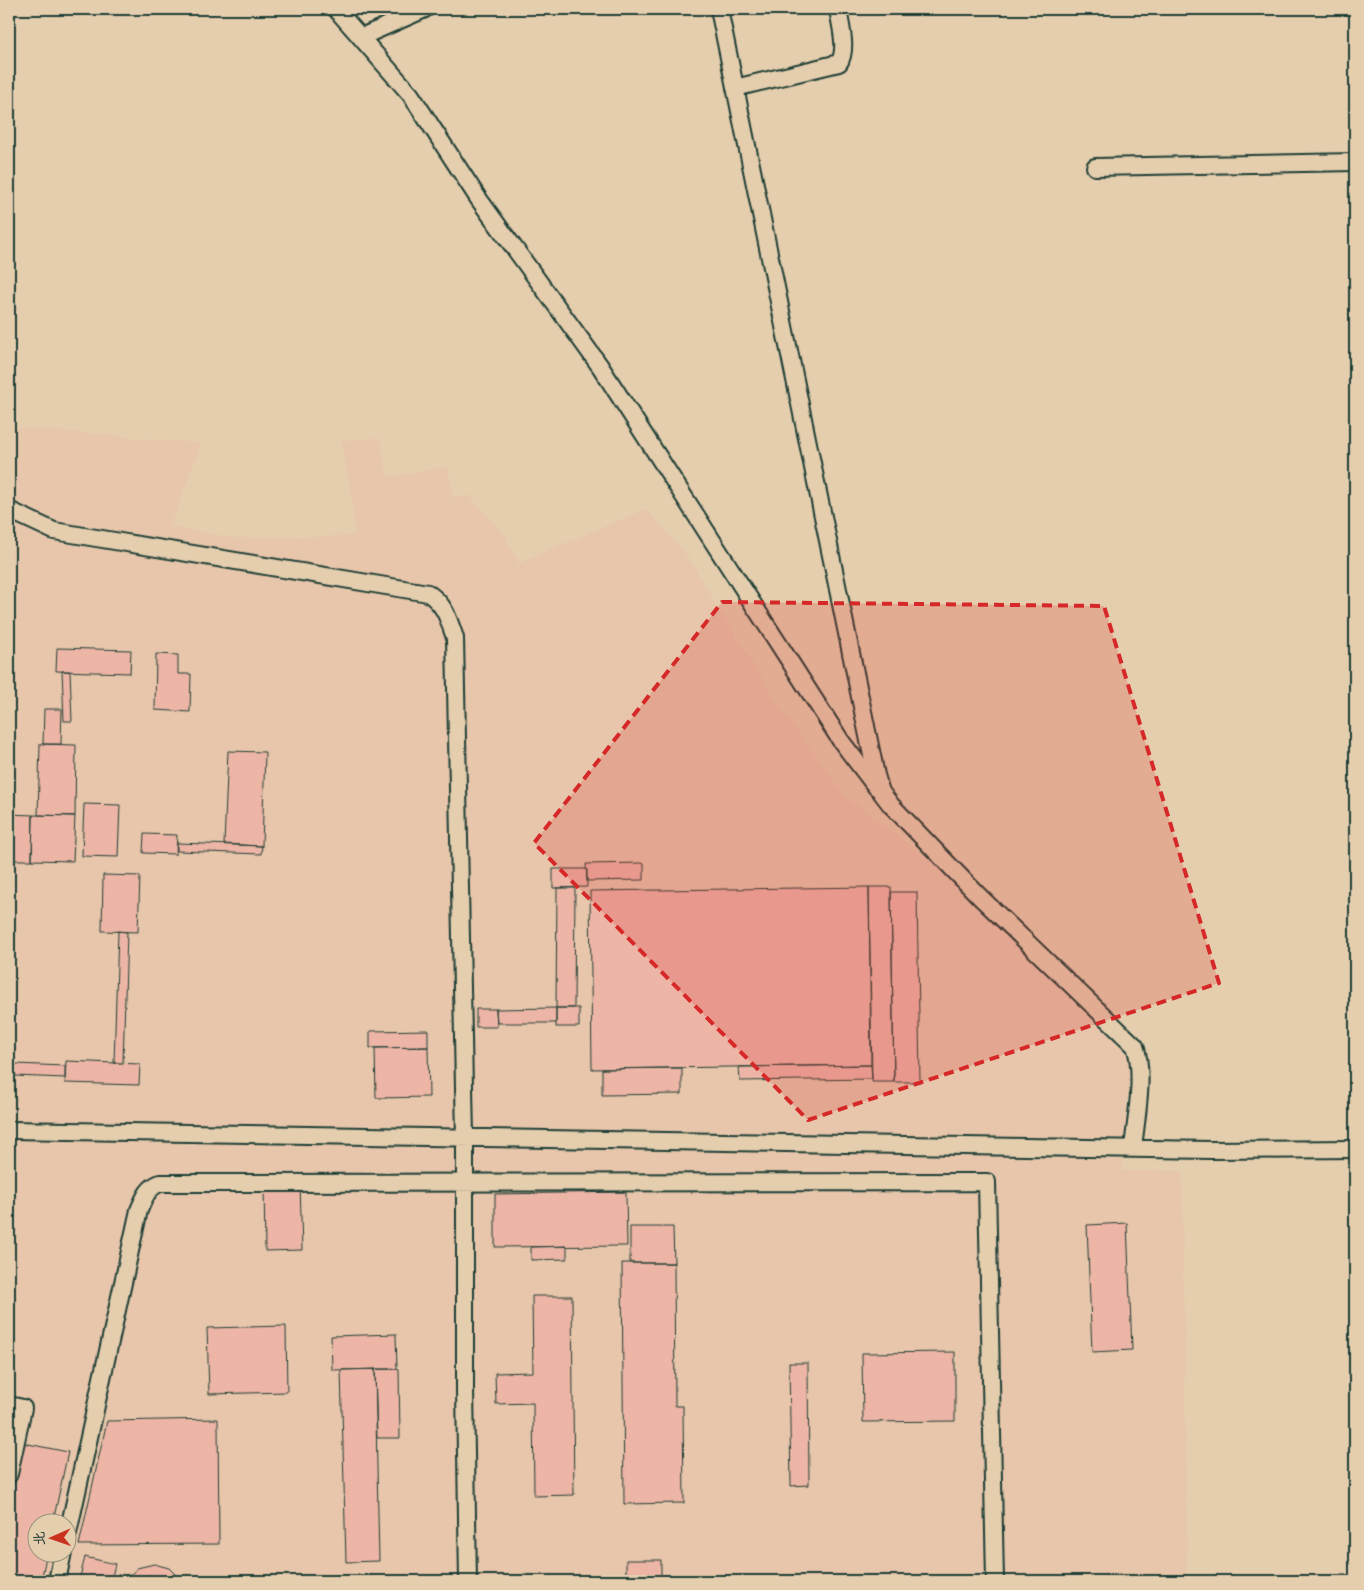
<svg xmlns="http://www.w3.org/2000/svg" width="1364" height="1590" viewBox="0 0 1364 1590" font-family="Delius,'LXGW WenKai TC',sans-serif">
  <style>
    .built { fill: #e7c6ab; fill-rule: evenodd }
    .building { fill: #edb5a5; stroke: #1f3d34 }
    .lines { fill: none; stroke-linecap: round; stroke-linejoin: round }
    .minor-casing { stroke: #1f3d34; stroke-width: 20 }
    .minor { stroke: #e5ceae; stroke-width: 16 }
    .marked { fill: #d62828; fill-opacity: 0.2; stroke: #d62828; stroke-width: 4; stroke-dasharray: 10 6; stroke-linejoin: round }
  </style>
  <rect width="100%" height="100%" fill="#e5ceae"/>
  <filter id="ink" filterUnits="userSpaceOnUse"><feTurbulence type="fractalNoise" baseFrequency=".02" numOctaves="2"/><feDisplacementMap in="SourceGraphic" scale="10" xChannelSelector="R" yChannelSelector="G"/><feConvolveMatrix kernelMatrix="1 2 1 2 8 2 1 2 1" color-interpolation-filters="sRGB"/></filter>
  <g filter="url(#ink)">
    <path class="built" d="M9 427 201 443 170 527 236 538 355 536 352 496 341 440 380 438 388 477 448 467 453 498 469 495 502 532 519 563 646 509 685 553 780 707 847 798 925 856 1020 944 1125 1049 1130 1066 1122 1171H1182L1187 1581H9ZM38 1522H68V1552H38Z"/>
    <path class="building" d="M57 648 131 650 130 673 56 671Z
      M156 654 178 655V674H191L190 712 155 710Z
      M62 671H70L72 721H64Z
      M44 709H62L61 744H43Z
      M40 744 76 745 75 816 38 815Z
      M228 751 265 752 262 846 224 844Z
      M84 804 120 805 118 857 82 856Z
      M9 814 33 815 32 860H9Z
      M33 815 75 816 73 861 32 860Z
      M144 834 177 835 176 854 143 853Z
      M177 843 262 846 261 854 177 851Z
      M644 863V880L587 881 586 864Z
      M553 869H587V887L553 888Z
      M103 875 140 876 138 932 102 931Z
      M869 887H891L894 1082H872Z
      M869 887 871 1065 592 1069 590 891Z
      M557 888H575L574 1008H556Z
      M891 892H917L920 1082H894Z
      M118 931 127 932 123 1063H114Z
      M556 1008H579V1027H556Z
      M556 1008V1023H497L496 1009Z
      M476 1009H496L497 1027H476Z
      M428 1030V1047L370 1048V1031Z
      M428 1047 429 1097 376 1098 375 1048Z
      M66 1061 140 1064 139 1085 65 1083Z
      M15 1064 65 1066V1078L15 1076Z
      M871 1065 872 1079 740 1081 739 1067Z
      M682 1068V1094L602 1095V1069Z
      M300 1183 302 1250 265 1251 264 1184Z
      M626 1192 627 1246 495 1247V1194Z
      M1127 1223 1132 1350 1092 1352 1087 1225Z
      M630 1227H673L674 1263H630Z
      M567 1246V1259L531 1260V1247Z
      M622 1263H674L675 1406H683L684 1503 624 1504Z
      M532 1296H572L574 1495 534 1496 533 1403 496 1404 495 1373 533 1372Z
      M286 1326 287 1392 209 1394 207 1328Z
      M396 1334 397 1369 332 1370 331 1336Z
      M955 1352V1421L863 1422 862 1353Z
      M789 1363H808L809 1485 791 1486Z
      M375 1369H399L400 1438H377Z
      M375 1369 379 1561 346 1562 341 1370Z
      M218 1419 219 1544 79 1545 107 1421Z
      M23 1443 68 1452 53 1522H38V1552H47L41 1581H9V1510Z
      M85 1557 115 1564 111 1581H79Z
      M626 1560H661V1581H626Z
      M154 1564 169 1568 182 1581H125L137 1568Z"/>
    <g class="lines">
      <defs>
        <path id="minor" d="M336 9 411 95 478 198 600 366 841 741 876 787
          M719 9C771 264 826 519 876 775L881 792 891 805 979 896 1135 1046C1145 1073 1136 1119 1133 1148
          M361 37 425 9
          M735 88 839 63C848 49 840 24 838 9
          M1095 167 1355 162
          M9 510 54 531 428 593C446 606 448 618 455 638L465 1137V1389L468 1581
          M9 1130 1211 1150 1355 1149
          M9 1405 23 1408 9 1474
          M68 1533 139 1210C144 1199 147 1188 160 1183L987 1182 995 1581
          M57 1581 63 1552"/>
      </defs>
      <use href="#minor" class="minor-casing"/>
      <use href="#minor" class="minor"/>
    </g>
  </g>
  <path class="marked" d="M722 602 1104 606 1219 983 808 1120 534 843Z"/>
  <rect width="1364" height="1590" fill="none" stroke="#e5ceae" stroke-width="30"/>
  <rect x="15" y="15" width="1334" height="1560" fill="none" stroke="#1f3d34" stroke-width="2" filter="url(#ink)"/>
  <g transform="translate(52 1538) rotate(268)"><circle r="24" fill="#e5ceae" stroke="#96947d"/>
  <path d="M0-4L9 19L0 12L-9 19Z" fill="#c8321e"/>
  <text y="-8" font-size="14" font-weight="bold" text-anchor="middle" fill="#1f3d34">北</text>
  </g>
</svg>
